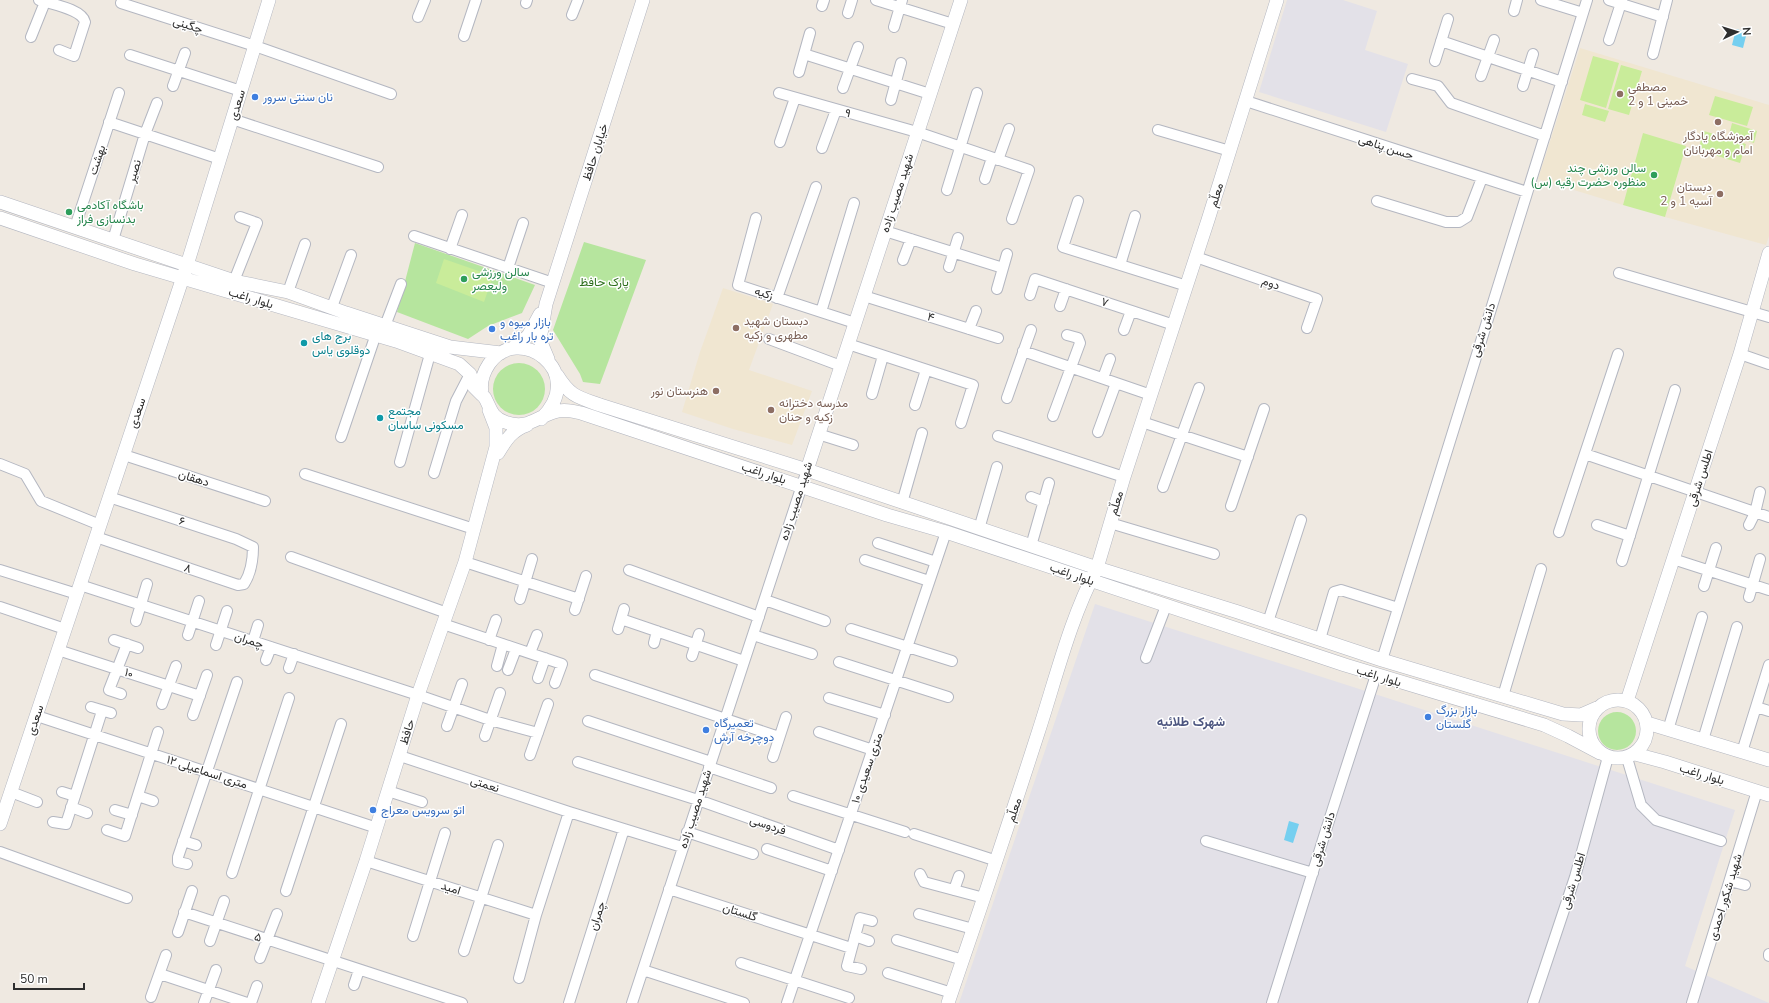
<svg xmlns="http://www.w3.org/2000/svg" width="1769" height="1003" viewBox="0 0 1769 1003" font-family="'Nunito Sans',Vazirmatn,sans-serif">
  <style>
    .industrial { fill: #e3e1e8 }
    .education { fill: #f0e6d1 }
    .green { fill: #b6e59e }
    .pitch { fill: #c9ec9a }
    .water { fill: #75cff0 }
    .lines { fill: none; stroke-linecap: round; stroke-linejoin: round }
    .minor-casing { stroke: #b4b7c1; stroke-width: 12 }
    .tertiary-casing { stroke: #b4b7c1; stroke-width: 14 }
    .minor { stroke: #fff; stroke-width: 10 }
    .tertiary { stroke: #fff; stroke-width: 13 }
    .education-dot { fill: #8d6e63; stroke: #fff; stroke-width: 1.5 }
    .shop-dot { fill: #3f7fe0; stroke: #fff; stroke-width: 1.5 }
    .leisure-dot { fill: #2e9e5b; stroke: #fff; stroke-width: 1.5 }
    .culture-dot { fill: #0f9aa8; stroke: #fff; stroke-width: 1.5 }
    .labels { text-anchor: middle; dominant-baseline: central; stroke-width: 3; stroke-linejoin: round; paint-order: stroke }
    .street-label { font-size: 12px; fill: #2e2e2e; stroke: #fff }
    .education-label { font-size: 12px; fill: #785e54; stroke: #fff; text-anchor: start }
    .shop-label { font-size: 12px; fill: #366cbe; stroke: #fff; text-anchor: start }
    .leisure-label { font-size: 12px; fill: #27864d; stroke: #fff; text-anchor: start }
    .park-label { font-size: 12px; fill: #2c6e1b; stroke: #fff }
    .culture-label { font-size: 12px; fill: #0d838f; stroke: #fff; text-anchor: start }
    .neighbourhood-label { font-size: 13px; font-weight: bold; fill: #4d5680; stroke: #fff }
  </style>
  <rect width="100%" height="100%" fill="#efe9e1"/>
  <path class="industrial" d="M1287 0H1343L1377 11 1365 50 1408 64 1386 132 1259 92Z
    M1095 604 1735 810 1685 966 1769 1003H959Z"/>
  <path class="education" d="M1580 48 1769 105V236L1766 245 1665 217 1686 146 1643 134 1623 205 1538 179Z
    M723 288 773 304 749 370 812 391 792 445 733 429 682 412 700 352Z"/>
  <path class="green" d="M584 242 646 260 600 384 583 382 580 374 553 330Z
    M415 243 535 285 522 313 488 326 468 339 397 312Z
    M493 389a26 26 0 1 1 52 0a26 26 0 1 1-52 0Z
    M1598 731a19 19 0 1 1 38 0a19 19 0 1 1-38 0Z"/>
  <path class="pitch" d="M1593 56 1619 63 1606 108 1580 100Z
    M1621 65 1642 71 1629 115 1608 109Z
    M1715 96 1753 107 1747 126 1709 115Z
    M1585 104 1609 111 1605 122 1582 115Z
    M1732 123 1757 131 1754 143 1729 135Z
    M1704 131 1746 144 1740 163 1698 150Z
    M1643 133 1686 146 1665 217 1623 205Z
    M444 259 493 276 484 302 436 283Z"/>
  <path class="water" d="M1736 29 1747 32 1743 48 1732 45Z
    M1289 821 1299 824 1293 843 1284 840Z"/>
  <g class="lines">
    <defs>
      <path id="minor" d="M39 0C51 4 82 9 85 22L74 56 59 50
        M876 0 953 24
        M1541 0 1583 13
        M1609 0 1663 17
        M121 3 255 46 391 94
        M526 3 527 0
        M822 6 824 0
        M1514 11 1517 0
        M848 13 852 0
        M572 15 578 0
        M418 17 425 0
        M894 27 902 0
        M464 36 476 0
        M31 37 45 2
        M1609 40 1622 0
        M1441 41 1562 82
        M804 54 930 94
        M1653 54 1667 0
        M130 55 241 91
        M1435 61 1448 19
        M799 72 810 33
        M1481 76 1494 40
        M1412 79 1438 86 1451 103 1545 136
        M173 86 185 53
        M1523 86 1533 54
        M843 88 858 47
        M779 93 917 132 1029 170 1012 219
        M891 100 901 63
        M1246 101 1527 192
        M232 119 378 167
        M109 122 220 159
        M1158 130 1230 151
        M780 142 795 98
        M822 148 836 110
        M998 160 1009 129
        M985 179 992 158
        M947 190 977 93
        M1078 201 1063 247 1187 286
        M1377 201 1446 222H1459L1467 217 1482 178
        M756 218 738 285 855 323
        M75 227 119 93
        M885 231 1003 268
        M414 236 553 283
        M113 240 145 134 157 103
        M450 249 462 215
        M1196 257 1317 299 1307 328
        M903 260 911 239
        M1120 265 1135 216
        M949 267 958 238
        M508 268 523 223
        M1619 273 1769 317
        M234 281 257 223 240 217
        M997 289 1007 254
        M288 292 305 244
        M1030 295 1035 279 1174 325
        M864 296 998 338
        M777 298 816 187
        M1060 306 1066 289
        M332 307 351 255
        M821 312 854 203
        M385 326 401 284
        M969 329 976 311
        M1124 330 1131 311
        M769 339 841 366
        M848 344 973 385 961 423
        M1023 351 1151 395
        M1740 354 1769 364
        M1103 378 1110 359
        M872 394 883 356
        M1007 398 1031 330
        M915 405 926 370
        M1053 416 1080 343 1078 338 1067 335
        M1142 422 1248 457
        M1098 432 1116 383
        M818 434 853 445
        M998 436 1124 477
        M341 437 376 334
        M1585 454 1769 517
        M124 455 265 501
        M400 462 430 354
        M0 464 25 474 41 501 100 525
        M434 473 456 401 470 374
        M305 474 474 529
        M1163 487 1199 388
        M1031 497 1044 502
        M902 503 922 433
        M1231 506 1264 409
        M1110 523 1214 554
        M1597 525 1630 536
        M1749 525 1755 513 1760 492
        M979 529 997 467
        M1559 532 1618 354
        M96 537 238 585 244 584C251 573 253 561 253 547L236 539 109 497
        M878 543 936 562
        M1031 546 1049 483
        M291 557 447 613
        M1673 559 1769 590
        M865 560 929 581
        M1622 561 1675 390
        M465 562 579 599
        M0 570 77 594
        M629 570 759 617
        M80 585 418 695 490 720 538 733
        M1704 586 1716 548
        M1749 597 1760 559
        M520 599 532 559
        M765 600 825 621
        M0 607 65 629
        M575 610 586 576
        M621 619 744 661
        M136 621 147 584
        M1268 622 1301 520
        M443 624 562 664 555 683
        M618 629 624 609
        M851 629 952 661
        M188 635 199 601
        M753 635 812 654
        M1320 639 1334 592 1341 590 1398 608
        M114 640 138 648
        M489 640 496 620
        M253 641 258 625
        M654 643 657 631
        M216 645 227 611
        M58 650 200 696
        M530 653 537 635
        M692 656 699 634
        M1146 658 1166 606
        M266 660 271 647
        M1382 660 1587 0
        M839 662 948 697
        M497 666 503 644
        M289 668 294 654
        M508 670 516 649
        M595 675 779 737
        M538 678 545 658
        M121 694 109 690 127 644
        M1503 696 1541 569
        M829 698 885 715
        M162 704 176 666
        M91 707 111 713
        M1756 707 1769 711
        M193 715 207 675
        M37 716 377 828
        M588 721 711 762
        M447 726 462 684
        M1668 730 1702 617
        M819 732 873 750
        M485 736 500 693
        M1703 740 1737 627
        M1742 752 1769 665
        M530 755 548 704
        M400 756 569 812 682 847
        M773 757 786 717
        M1627 758 1641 805 1656 820 1721 841
        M578 762 698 800 839 850
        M709 767 771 788
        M388 791 422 802
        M11 792 37 802
        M62 792 75 796
        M138 796 153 801
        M793 796 905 832
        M71 807 87 813
        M115 810 132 815
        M53 822 66 824 102 711
        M107 830 125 836 158 732
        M687 832 753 854
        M914 834 997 861
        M183 841 196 845
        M1206 841 1313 873
        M767 849 832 871
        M0 852 127 898
        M366 861 536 915
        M187 864 178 862V857L237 682
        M232 873 289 698
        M920 874 924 882 984 898
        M1730 881 1745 885
        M669 889 851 948
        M954 890 959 876
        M286 891 341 724
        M184 912 462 1003
        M919 914 973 929
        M178 932 192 891
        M413 936 445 833
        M855 936 869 941
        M897 940 963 960
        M210 941 224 901
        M464 951 498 845
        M1769 956V954
        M260 958 277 914
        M741 963 849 998
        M861 969 847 966 860 918 872 921
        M643 970 744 1003
        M888 973 952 993
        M160 974 247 1003
        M519 978 536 915 569 812
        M354 985 359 970
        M151 997 166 955
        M204 1003 216 970
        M251 1003 257 986
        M569 1003 624 829
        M632 1003 807 470
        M787 1003 946 532
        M1272 1003 1326 830 1376 675
        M1533 1003 1575 877 1608 757
        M1692 1003 1757 791"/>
      <path id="tertiary" d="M0 202 234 281 288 292 346 313 450 347 501 353
        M0 218 135 264 396 341 459 364 470 374 474 387 482 395
        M513 348 528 336 540 314
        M548 359 540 340 546 304 643 0
        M557 375C570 396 577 397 600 405L807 470 1097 568 1238 612 1382 660 1563 714 1581 715 1597 708
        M541 419C590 371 517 322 489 364 483 373 480 382 482 393 483 397 482 394 485 398 491 409 491 417 505 422 527 430 535 418 554 412 563 409 572 411 581 413L887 515 946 532 1345 665 1544 725 1568 736 1600 753
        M498 453C506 440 512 430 527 425
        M807 470 961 0
        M1589 729a29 29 0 1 1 58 0a29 29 0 1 1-58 0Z
        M1627 701 1740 354 1769 253
        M1647 723 1769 760
        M1635 754 1665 762 1769 795
        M0 824 187 265 269 0
        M318 1003 366 861 418 695 465 562 496 447V428L489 410
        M948 1003C979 913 1009 823 1038 733 1056 678 1070 619 1097 568L1124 477 1208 220 1277 0"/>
    </defs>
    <use href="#minor" class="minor-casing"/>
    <use href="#tertiary" class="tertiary-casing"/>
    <use href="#minor" class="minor"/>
    <use href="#tertiary" class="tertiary"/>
  </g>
  <g class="education-dot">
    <circle cx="1620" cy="94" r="4"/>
    <circle cx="1718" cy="122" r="4"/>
    <circle cx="1720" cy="194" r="4"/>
    <circle cx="736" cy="328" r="4"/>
    <circle cx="716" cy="391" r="4"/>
    <circle cx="771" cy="410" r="4"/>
  </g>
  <g class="shop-dot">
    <circle cx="255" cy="97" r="4"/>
    <circle cx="492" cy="329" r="4"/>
    <circle cx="1428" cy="717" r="4"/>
    <circle cx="706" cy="730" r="4"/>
    <circle cx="373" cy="810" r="4"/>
  </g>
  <g class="leisure-dot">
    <circle cx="1654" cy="175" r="4"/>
    <circle cx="69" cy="212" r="4"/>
    <circle cx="464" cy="279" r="4"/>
  </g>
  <g class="culture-dot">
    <circle cx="304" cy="343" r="4"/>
    <circle cx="380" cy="418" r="4"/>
  </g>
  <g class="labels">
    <g class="street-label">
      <text transform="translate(188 25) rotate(18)">چگینی</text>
      <text transform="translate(237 105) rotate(-73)">سعدی</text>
      <text transform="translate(848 113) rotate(16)">۹</text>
      <text transform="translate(1386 147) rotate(18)">حسن پناهی</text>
      <text transform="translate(595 152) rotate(-72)">خیابان حافظ</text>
      <text transform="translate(97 160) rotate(-72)">بهشت</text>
      <text transform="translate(134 171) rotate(-73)">نصیر</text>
      <text transform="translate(897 193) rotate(-72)">شهید مصیب زاده</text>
      <text transform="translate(1216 195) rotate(-73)">معلّم</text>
      <text transform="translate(1271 283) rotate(19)">دوم</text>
      <text transform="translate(764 293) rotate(18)">زکیه</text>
      <text transform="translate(251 298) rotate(17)">بلوار راغب</text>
      <text transform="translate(1105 302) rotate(19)">۷</text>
      <text transform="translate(931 317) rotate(17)">۴</text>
      <text transform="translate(1483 330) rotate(-72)">دانش شرقی</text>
      <text transform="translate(137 413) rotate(-72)">سعدی</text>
      <text transform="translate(764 473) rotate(18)">بلوار راغب</text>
      <text transform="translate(194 478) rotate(18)">دهقان</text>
      <text transform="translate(1700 478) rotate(-72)">اطلس شرقی</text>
      <text transform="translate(796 501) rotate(-72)">شهید مصیب زاده</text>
      <text transform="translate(1116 503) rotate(-73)">معلّم</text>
      <text transform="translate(182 521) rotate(18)">۶</text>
      <text transform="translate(188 568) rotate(19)">۸</text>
      <text transform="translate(1072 574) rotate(19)">بلوار راغب</text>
      <text transform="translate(249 640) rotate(18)">چمران</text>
      <text transform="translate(129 673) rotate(18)">۱۰</text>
      <text transform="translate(1379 676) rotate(17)">بلوار راغب</text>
      <text transform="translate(35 720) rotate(-72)">سعدی</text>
      <text transform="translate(407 732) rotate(-73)">حافظ</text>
      <text transform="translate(867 768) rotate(-71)">۱۰ متری سعیدی</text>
      <text transform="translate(207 772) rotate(18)">۱۲ متری اسماعیلی</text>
      <text transform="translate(1702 774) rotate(17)">بلوار راغب</text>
      <text transform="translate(485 784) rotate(18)">نعمتی</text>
      <text transform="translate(695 809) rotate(-72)">شهید مصیب زاده</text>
      <text transform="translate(1014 810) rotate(-72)">معلّم</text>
      <text transform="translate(768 825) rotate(19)">فردوسی</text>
      <text transform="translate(1323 839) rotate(-73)">دانش شرقی</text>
      <text transform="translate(1573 881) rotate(-73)">اطلس شرقی</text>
      <text transform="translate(451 888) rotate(18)">امید</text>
      <text transform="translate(1725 897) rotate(-73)">شهید شکور احمدی</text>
      <text transform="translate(740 912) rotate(18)">گلستان</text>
      <text transform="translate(597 916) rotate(-72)">چمران</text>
      <text transform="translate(258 937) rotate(18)">۵</text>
    </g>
    <g class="education-label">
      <text x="1628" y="87">مصطفی<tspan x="1628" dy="14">خمینی 1 و 2</tspan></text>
      <text x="1718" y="136" text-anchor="middle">آموزشگاه یادگار<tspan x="1718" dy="14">امام و مهربانان</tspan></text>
      <text x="1712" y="187" text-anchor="end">دبستان<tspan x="1712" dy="14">آسیه 1 و 2</tspan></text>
      <text x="744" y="321">دبستان شهید<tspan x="744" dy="14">مطهری و زکیه</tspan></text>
      <text x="708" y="391" text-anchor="end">هنرستان نور</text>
      <text x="779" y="403">مدرسه دخترانه<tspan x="779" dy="14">زکیه و حنان</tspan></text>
    </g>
    <g class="shop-label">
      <text x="263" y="97">نان سنتی سرور</text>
      <text x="500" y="322">بازار میوه و<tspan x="500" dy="14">تره بار راغب</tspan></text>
      <text x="1436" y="710">بازار بزرگ<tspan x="1436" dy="14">گلستان</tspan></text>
      <text x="714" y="723">تعمیرگاه<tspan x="714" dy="14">دوچرخه آرش</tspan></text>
      <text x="381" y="810">اتو سرویس معراج</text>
    </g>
    <g class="leisure-label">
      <text x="1646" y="168" text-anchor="end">سالن ورزشی چند<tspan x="1646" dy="14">منظوره حضرت رقیه (س)</tspan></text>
      <text x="77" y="205">باشگاه آکادمی<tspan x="77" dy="14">بدنسازی فراز</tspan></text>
      <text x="472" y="272">سالن ورزشی<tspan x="472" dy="14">ولیعصر</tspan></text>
    </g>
    <g class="park-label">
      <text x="604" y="282">پارک حافظ</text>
    </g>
    <g class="culture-label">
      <text x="312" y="336">برج های<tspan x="312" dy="14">دوقلوی یاس</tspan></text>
      <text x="388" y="411">مجتمع<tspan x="388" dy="14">مسکونی ساسان</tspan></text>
    </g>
    <g class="neighbourhood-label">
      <text x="1191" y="722">شهرک طلائیه</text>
    </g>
  </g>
  <g transform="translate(1737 32) rotate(86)" stroke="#ffffff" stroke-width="3" paint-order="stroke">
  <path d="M0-3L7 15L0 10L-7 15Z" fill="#2e2e2e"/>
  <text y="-6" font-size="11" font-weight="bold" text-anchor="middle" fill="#2e2e2e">N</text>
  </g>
  <path d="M14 983v6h70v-6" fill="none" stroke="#2e2e2e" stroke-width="2"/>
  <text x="20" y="983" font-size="12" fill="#2e2e2e" stroke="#ffffff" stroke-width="3" paint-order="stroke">50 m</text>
</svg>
